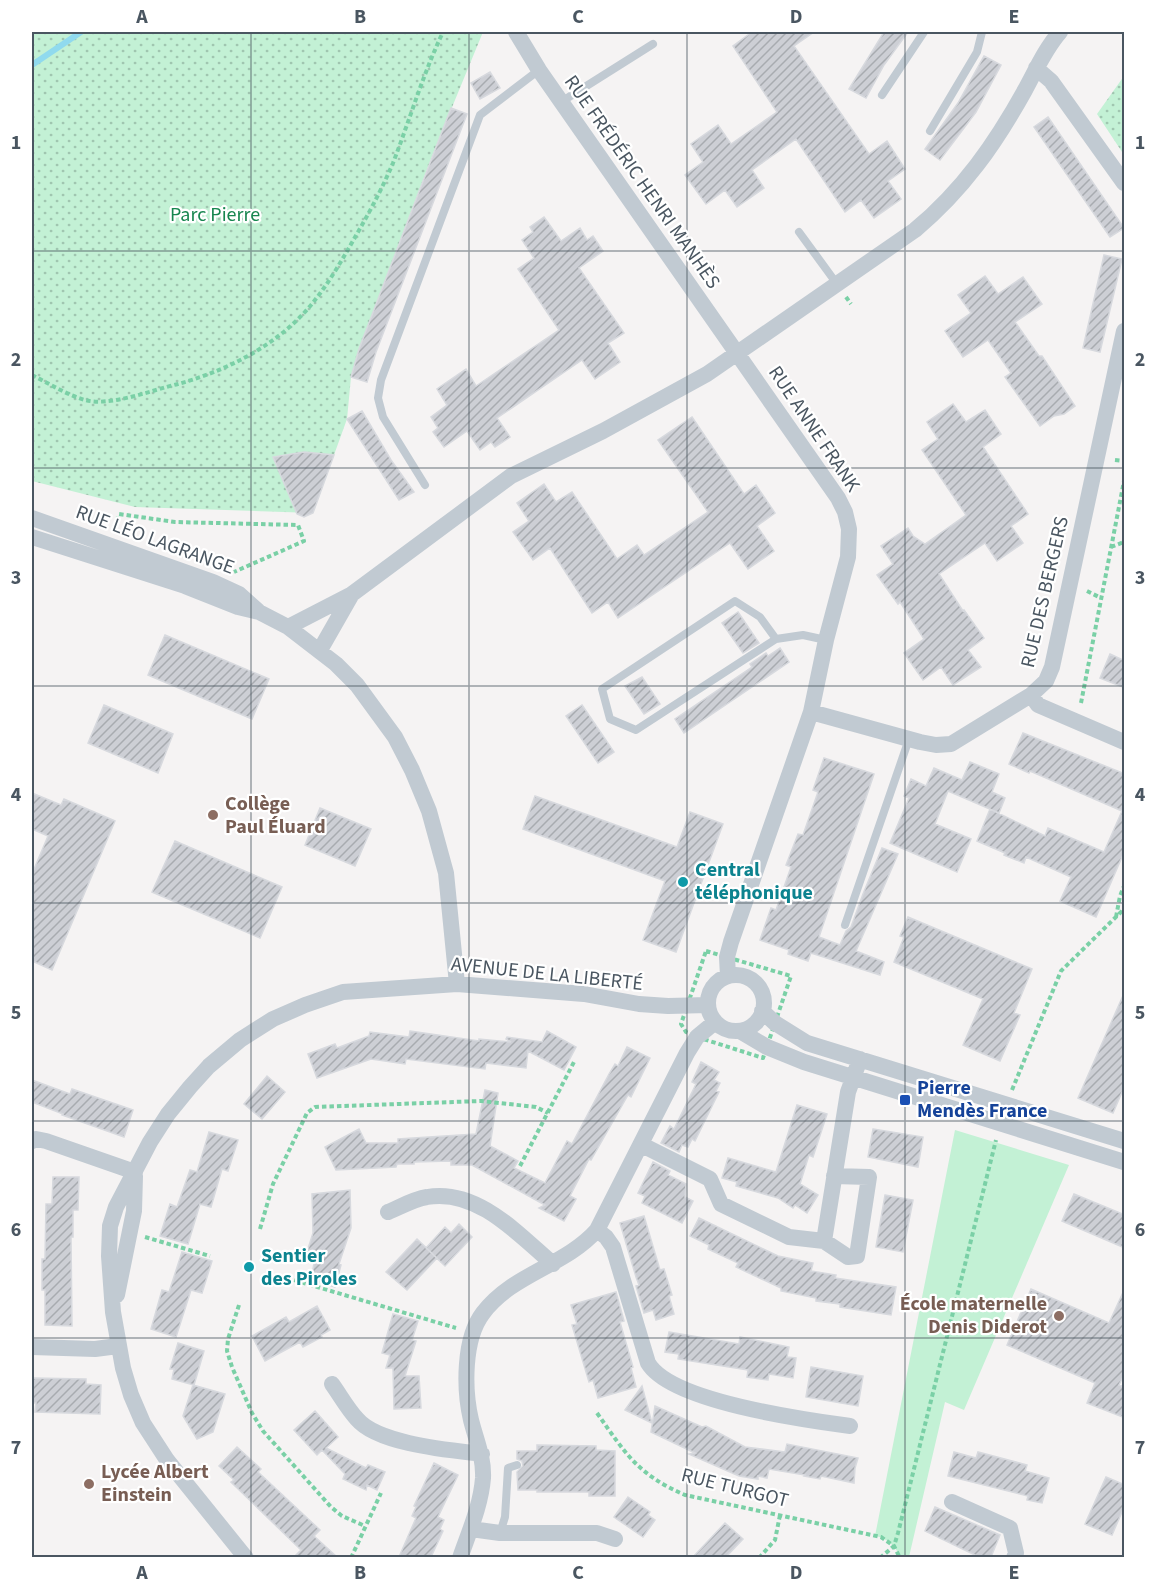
<svg xmlns="http://www.w3.org/2000/svg" width="1156" height="1589" viewBox="0 0 1156 1589" font-family="'Source Sans 3',sans-serif">
  <style>
    .grass { fill: #c3f1d5 }
    .park { fill: url(#park-dots) }
    .lines { fill: none; stroke-linecap: round; stroke-linejoin: round }
    .stream { stroke: #90daee; stroke-width: 6 }
    .building { fill: url(#building-hatch); stroke: #d7d9de; stroke-width: 1.5 }
    .path { stroke: #7ad0a6; stroke-width: 4; stroke-dasharray: 4.5 3; stroke-linecap: butt }
    .lane { stroke: #c1cad2; stroke-width: 8 }
    .street { stroke: #c1cad2; stroke-width: 16 }
    .grid { fill: none; stroke: #4a5661; stroke-width: 1.5; stroke-opacity: 0.55 }
    .education-dot { fill: #8d6e63; stroke: #fff; stroke-width: 2 }
    .culture-dot { fill: #0f9aa8; stroke: #fff; stroke-width: 2 }
    .transit-dot { fill: #1a4fb4; stroke: #fff; stroke-width: 2 }
    .labels { text-anchor: middle; dominant-baseline: central; stroke-width: 4.5; stroke-linejoin: round; paint-order: stroke }
    .street-label { font-size: 20px; fill: #4a5661; stroke: #fff }
    .park-label { font-size: 20px; fill: #17864f; stroke: #fff }
    .education-label { font-size: 20px; font-weight: bold; fill: #785e54; stroke: #fff; text-anchor: start }
    .culture-label { font-size: 20px; font-weight: bold; fill: #0d838f; stroke: #fff; text-anchor: start }
    .transit-label { font-size: 20px; font-weight: bold; fill: #164399; stroke: #fff; text-anchor: start }
    .neatline { fill: none; stroke: #4a5661; stroke-width: 2 }
    .grid-label { font-size: 20px; text-anchor: middle; font-weight: bold; fill: #4a5661 }
  </style>
  <defs>
    <pattern id="park-dots" width="8" height="8" patternUnits="userSpaceOnUse" patternTransform="scale(1.5)"><rect width="8" height="8" fill="#c3f1d5"/><path d="M2 2h.1M6 6h.1" fill="none" stroke="#a0c6b0" stroke-width="1.8" stroke-linecap="round"/></pattern>
    <pattern id="building-hatch" width="6" height="6" patternUnits="userSpaceOnUse" patternTransform="scale(1.5)"><rect width="6" height="6" fill="#cdcfd5"/><path d="M-1 1l2-2M0 6l6-6M5 7l2-2" fill="none" stroke="#a8abb0"/></pattern>
  </defs>
  <rect width="100%" height="100%" fill="#f5f3f3"/>
  <path class="grass" d="M955 1130 1069 1165 964 1410 945 1402 909 1557H901C895 1547 888 1538 875 1536Z"/>
  <path class="park" d="M32 32H483L434 151 359 349 351 377 347 419 313 513 135 507 32 481Z
    M1124 76V155L1097 114Z"/>
  <g class="lines">
    <path class="stream" d="M32 65 81 32"/>
  </g>
  <path class="building" d="M752 32H814L794 46 869 154 887 141 905 169 888 181 901 199 874 218 861 200 845 212 796 139 752 170 764 188 737 207 725 190 706 204 685 175 703 162 691 144 718 125 731 144 777 112 733 46Z
    M884 32H908L884 65 866 98 849 89Z
    M984 56 1001 65 976 112 940 160 925 149 958 103Z
    M490 72 500 88 480 99 471 83Z
    M451 108 467 114 376 352 367 382 351 377 359 349Z
    M1048 117 1124 228 1110 237 1034 127Z
    M544 217 561 241 580 228 587 240 593 236 603 251 579 268 624 333 608 343 620 362 595 379 582 360 497 418 510 437 495 447 491 442 480 450 467 431 444 447 433 432 438 428 431 417 447 405 437 389 466 369 476 386 559 330 518 269 534 258 522 240 533 232 530 227Z
    M1104 255 1122 259 1100 352 1083 348Z
    M985 276 998 294 1023 277 1042 304 1015 322 1039 356H1042L1075 406 1064 414 1054 416 1040 426 1005 377 1011 373 988 340 963 357 945 331 971 313 958 295Z
    M953 404 966 422 985 410 1001 434 983 447 1028 514 1011 526 1023 543 997 561 985 543 939 574 963 611 964 610 984 638 968 650 981 667 953 685 941 667 923 680 904 653 924 639 900 602 898 604 877 575 893 564 881 546 908 528 913 536 925 544 966 515 922 450 938 439 927 422Z
    M362 411 391 460 414 492 399 500 347 419Z
    M692 417 744 494 756 485 775 513 757 526 774 551 748 569 730 543 618 618 608 602 592 613 550 548 533 560 513 532 529 521 517 503 544 484 556 502 572 492 617 559 637 545 644 555 708 512 658 440Z
    M304 452 334 455 313 513 304 517 297 514 273 457Z
    M738 612 759 643 743 653 722 623Z
    M165 635 269 679 252 719 148 675Z
    M780 648 789 662 684 733 675 719 752 667 750 664 766 653 768 656Z
    M1110 654 1125 661V688L1100 678Z
    M642 677 660 704 644 714 625 686Z
    M104 705 173 734 158 773 88 743Z
    M582 705 614 752 598 763 566 716Z
    M1023 733 1125 774V850L1096 917 1060 901 1071 877 1026 857 1024 863 1004 855 1005 853 977 841 990 809 1045 836 1048 828 1104 852 1122 811 1030 771 1029 773 1009 764Z
    M824 758 874 774 819 937 840 945 846 931 851 927 863 894 882 848 898 854 856 951 884 962 880 975 811 953 808 961 788 954 789 950 760 940 771 908 776 910 791 867 786 865 798 834 803 835 818 792 813 790Z
    M970 762 999 774 992 792 1005 798 999 813 948 791 935 824 971 839 957 872 890 843 909 798 904 796 911 779 926 786 934 768 962 780Z
    M32 793 61 805 64 799 115 821 52 970 32 961V874L48 836 32 829Z
    M535 796 677 847 690 812 723 824 676 952 643 940 665 881 523 829Z
    M320 808 371 829 355 866 305 845Z
    M175 841 282 887 260 938 152 892Z
    M908 917 1032 969 1014 1013 1020 1015 1000 1061 963 1045 983 999 894 962 904 937 900 936Z
    M1125 991V1085L1113 1113 1078 1098Z
    M410 1031 479 1041V1039L511 1042 506 1039 507 1037 542 1042 547 1031 576 1047 564 1070 528 1051 526 1068 486 1063 485 1069 406 1059 405 1064 371 1059 317 1078 308 1054 335 1044 337 1048 369 1036 370 1032 409 1037Z
    M627 1047 650 1058 631 1097 628 1095 591 1160 589 1159 570 1196 576 1199 564 1221 539 1208 545 1205 472 1165H451V1161L414 1162V1164H397L396 1167 336 1170 325 1147 359 1129 366 1143H398V1139L476 1134 485 1090 498 1093 490 1146 518 1161 514 1168 545 1183 567 1141 572 1144 609 1074 615 1064 618 1066Z
    M701 1062 719 1072 714 1080 720 1083 716 1091 719 1092 695 1141 692 1139 688 1147 682 1145 679 1152 661 1143 670 1126 674 1129 696 1084 692 1082Z
    M267 1076 285 1092 262 1119 244 1104Z
    M32 1080 70 1094 72 1089 133 1110 124 1137 62 1115 63 1114 32 1102Z
    M797 1105 827 1114 813 1157 809 1155 800 1184 818 1195 807 1213 795 1205 793 1208 778 1198 736 1186 737 1182 722 1178 728 1158 776 1172Z
    M873 1129 923 1137 918 1167 868 1157Z
    M209 1132 238 1140 228 1171 222 1169 211 1207 200 1204 188 1244 160 1236 170 1204 177 1207 190 1170 197 1172Z
    M653 1162 670 1171 668 1175 686 1184 685 1197 693 1201 682 1223 642 1203 645 1196 638 1193Z
    M53 1177H79L78 1210H73V1237H71L72 1326 45 1325V1290H42V1259H45L46 1204H52Z
    M350 1190 351 1228 339 1264 341 1265 335 1287 311 1280 315 1258 306 1255 313 1233 312 1194Z
    M1074 1194 1125 1215V1248L1062 1221Z
    M885 1195 913 1200 903 1252 876 1247Z
    M644 1216 660 1270 664 1269 672 1295 669 1296 674 1314 656 1320 653 1310 644 1313 636 1286 639 1285 636 1277 620 1223Z
    M699 1218 778 1256 813 1263 811 1271 836 1275 835 1278 896 1287 891 1315 840 1307V1304L816 1301V1298L781 1291V1288L736 1267 738 1263 708 1249 709 1245 690 1236Z
    M459 1224 472 1237 445 1266 426 1248 445 1227 451 1233Z
    M417 1239 437 1258 407 1290 386 1272Z
    M182 1252 212 1261 202 1293 191 1290 176 1337 151 1329 162 1290 169 1292Z
    M1125 1288V1373L1119 1385 1125 1387V1418L1087 1403 1095 1383 1007 1345 1031 1289 1109 1323Z
    M616 1292 624 1321 620 1322 633 1367 631 1368 636 1387 598 1398 593 1380 589 1382 572 1325 577 1324 571 1305Z
    M317 1306 330 1330 321 1335 322 1337 303 1347 300 1342 265 1361 252 1336 286 1317 289 1322Z
    M393 1314 418 1321 412 1340 416 1341 405 1376H419L421 1408 394 1409 393 1368H386L390 1355 382 1353Z
    M669 1332 739 1344 740 1337 789 1347 787 1357 796 1358 793 1378 769 1374 768 1380 747 1377 748 1370 678 1359 679 1354 665 1352Z
    M178 1343 204 1351 194 1385 172 1379 174 1369H170Z
    M811 1367 863 1376 858 1406 806 1397Z
    M32 1378 86 1379V1384L101 1385 100 1414 35 1412 36 1403H32Z
    M193 1385 225 1394 213 1432 197 1439 183 1416Z
    M642 1386 652 1423 625 1410Z
    M655 1406 702 1427 706 1426 745 1447 785 1452 787 1444 858 1458 855 1468 854 1483 821 1476 820 1479 804 1476 805 1475 769 1469 767 1478 758 1476V1479L739 1476 689 1454 695 1453 651 1432Z
    M315 1411 338 1437 326 1448 366 1468 368 1465 385 1472 377 1490 367 1485 366 1490 343 1479 345 1474 322 1450 317 1455 294 1430Z
    M537 1445 596 1446V1450L615 1451V1496H589V1492H537V1490H518L517 1472 523 1466 522 1461 517 1459V1451H537Z
    M237 1447 261 1469 258 1472 320 1530 314 1536 337 1557H294L301 1550 231 1482 234 1480 219 1466Z
    M954 1452 976 1458 978 1452 1027 1465 1025 1471 1049 1478 1042 1503 1027 1500 1028 1496 948 1476Z
    M434 1463 458 1475 438 1517 444 1520 440 1529 443 1531 431 1557H399L416 1518 412 1516 416 1507 414 1506Z
    M1106 1477 1125 1485V1505L1112 1535 1085 1524Z
    M628 1497 650 1512 648 1515 655 1520 643 1537 614 1517Z
    M935 1507 1000 1535 991 1557H979L925 1531Z
    M725 1523 743 1539 726 1557H693Z"/>
  <g class="lines">
    <path class="path" d="M846 297 851 304
      M32 375C48 383 67 395 85 400 110 407 152 390 178 384 229 370 282 343 315 300 330 281 342 260 354 239 368 215 382 189 393 163 410 119 423 74 443 32
      M1115 460 1124 461
      M114 528 119 514 175 522 298 525 304 541 234 572
      M1111 547 1124 542
      M1087 591 1101 598
      M1081 703 1124 481
      M1116 917 1120 896 1124 886
      M706 951 791 976 763 1058 697 1037 686 1032 681 1024Z
      M1012 1090 1061 971 1124 909
      M520 1166 575 1060
      M260 1229 273 1184 307 1113 315 1107 481 1101 536 1107 548 1113
      M145 1237 210 1256
      M287 1278 456 1328
      M239 1305 228 1339 227 1351 232 1367 252 1413 263 1431 331 1507 342 1516 365 1526
      M597 1413C626 1454 637 1474 685 1495L881 1537 894 1546 900 1558
      M351 1558 381 1493
      M759 1558 775 1540 780 1515
      M880 1558 894 1546 898 1533 996 1140"/>
    <path class="lane" d="M882 95 924 32
      M561 102 653 44
      M930 131 977 52 982 32
      M799 232 837 284
      M425 485 383 417 378 398 381 380 480 115 539 70
      M776 639 760 617 735 601 602 689 610 719 636 730 776 639 803 635 826 640
      M845 925 909 739
      M500 1533 505 1517 508 1468 517 1465"/>
    <path class="street" d="M516 32 539 70 838 498 845 512 849 529 848 557 826 640 811 712 731 942 727 957 728 976
      M1036 68 1051 81 1124 183
      M32 518 213 582 239 594 258 611
      M32 537 185 586 238 607 259 612 288 627 336 664 357 685 395 737 412 770 429 811 446 873 457 984
      M288 627 352 594 511 476 603 431 707 374 915 230C963 190 995 144 1025 90 1036 70 1045 49 1060 32
      M320 650 352 594
      M1031 695 1038 705 1124 742
      M811 712 920 742 936 745 951 744 1031 695 1046 681 1052 667 1124 331
      M708 1003a28 28 0 1 1 56 0a28 28 0 1 1-56 0Z
      M762 1011 775 1023 807 1043 1124 1141
      M740 1031 767 1047 804 1062 1124 1162
      M32 1141 36 1139 46 1141 135 1172
      M642 1145 710 1179 721 1204 789 1237 824 1241 848 1092 860 1059
      M388 1212C400 1207 414 1199 427 1197 477 1188 518 1234 553 1264
      M597 1230 606 1237 613 1247 648 1363C671 1402 806 1420 850 1426
      M824 1241 848 1257 857 1256 869 1177 834 1176
      M117 1295 134 1211 135 1176
      M32 1347 95 1349 118 1346
      M332 1384C340 1395 347 1408 357 1419 378 1444 449 1450 482 1454
      M952 1502 1010 1528 1016 1553 1014 1558
      M471 1529 500 1533H597L615 1539
      M246 1558 167 1460 143 1423 131 1395 123 1368 113 1312 109 1256 110 1226 116 1207 150 1142 168 1114 190 1087 209 1066 240 1040 273 1019 305 1005 343 992 457 984 584 994 639 1004 668 1006 708 1005
      M460 1558C469 1532 481 1505 483 1478 484 1457 476 1440 471 1420 464 1390 463 1339 483 1313 512 1274 565 1266 597 1230L687 1053 697 1037 715 1022"/>
  </g>
  <path class="grid" d="M251 32V1558M469 32V1558M687 32V1558M905 32V1558M32 251H1124M32 468H1124M32 686H1124M32 903H1124M32 1121H1124M32 1338H1124"/>
  <g class="education-dot">
    <circle cx="213" cy="815" r="6"/>
    <circle cx="1059" cy="1316" r="6"/>
    <circle cx="89" cy="1484" r="6"/>
  </g>
  <g class="culture-dot">
    <circle cx="683" cy="882" r="6"/>
    <circle cx="249" cy="1267" r="6"/>
  </g>
  <rect class="transit-dot" x="899" y="1094" width="12" height="12" rx="3"/>
  <g class="labels">
    <g class="street-label">
      <text transform="translate(642 182) rotate(55)">RUE FRÉDÉRIC HENRI MANHÈS</text>
      <text transform="translate(814 429) rotate(56)">RUE ANNE FRANK</text>
      <text transform="translate(155 540) rotate(20)">RUE LÉO LAGRANGE</text>
      <text transform="translate(1045 592) rotate(-77)">RUE DES BERGERS</text>
      <text transform="translate(547 974) rotate(6)">AVENUE DE LA LIBERTÉ</text>
      <text transform="translate(735 1488) rotate(14)">RUE TURGOT</text>
    </g>
    <g class="park-label">
      <text x="215" y="215">Parc Pierre</text>
    </g>
    <g class="education-label">
      <text x="225" y="804">Collège<tspan x="225" dy="23">Paul Éluard</tspan></text>
      <text x="1047" y="1304" text-anchor="end">École maternelle<tspan x="1047" dy="23">Denis Diderot</tspan></text>
      <text x="101" y="1472">Lycée Albert<tspan x="101" dy="23">Einstein</tspan></text>
    </g>
    <g class="culture-label">
      <text x="695" y="870">Central<tspan x="695" dy="23">téléphonique</tspan></text>
      <text x="261" y="1256">Sentier<tspan x="261" dy="23">des Piroles</tspan></text>
    </g>
    <g class="transit-label">
      <text x="917" y="1088">Pierre<tspan x="917" dy="23">Mendès France</tspan></text>
    </g>
  </g>
  <rect width="1156" height="1589" fill="none" stroke="#ffffff" stroke-width="66"/>
  <rect x="33" y="33" width="1090" height="1523" class="neatline"/>
  <g class="grid-label">
    <text x="142" y="23">A</text>
    <text x="360" y="23">B</text>
    <text x="578" y="23">C</text>
    <text x="796" y="23">D</text>
    <text x="1014" y="23">E</text>
    <text x="16" y="149">1</text>
    <text x="1140" y="149">1</text>
    <text x="16" y="366">2</text>
    <text x="1140" y="366">2</text>
    <text x="16" y="584">3</text>
    <text x="1140" y="584">3</text>
    <text x="16" y="801">4</text>
    <text x="1140" y="801">4</text>
    <text x="16" y="1019">5</text>
    <text x="1140" y="1019">5</text>
    <text x="16" y="1236">6</text>
    <text x="1140" y="1236">6</text>
    <text x="16" y="1454">7</text>
    <text x="1140" y="1454">7</text>
    <text x="142" y="1579">A</text>
    <text x="360" y="1579">B</text>
    <text x="578" y="1579">C</text>
    <text x="796" y="1579">D</text>
    <text x="1014" y="1579">E</text>
  </g>
</svg>
